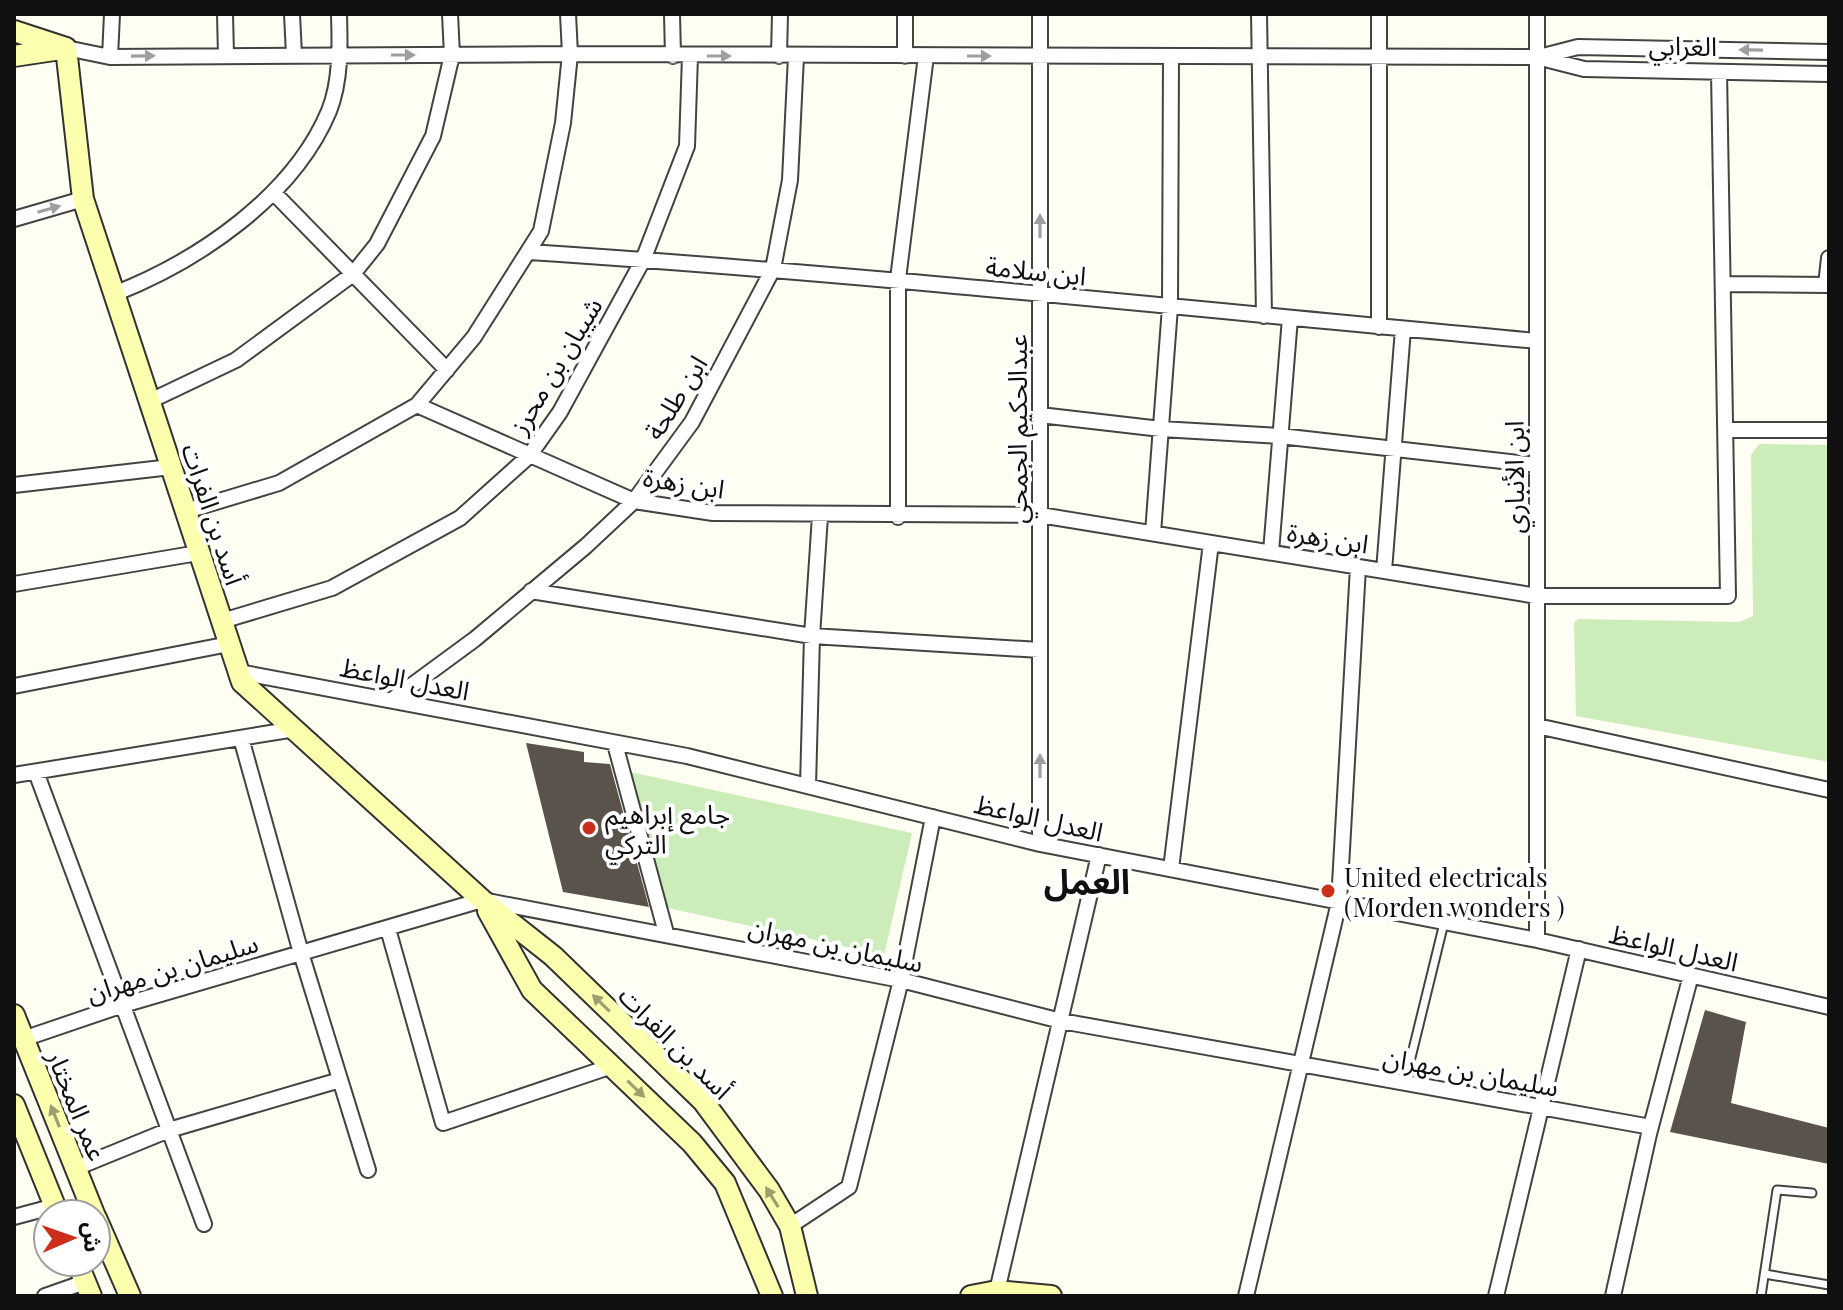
<svg xmlns="http://www.w3.org/2000/svg" width="1843" height="1310" viewBox="0 0 1843 1310" font-family="'Playfair Display','Noto Sans Arabic',serif">
  <style>
    .green { fill: #ccedb9 }
    .building { fill: #5a534b }
    .lines { fill: none; stroke-linecap: round; stroke-linejoin: round }
    .lane-casing { stroke: #434343; stroke-width: 11 }
    .street-casing { stroke: #434343; stroke-width: 18 }
    .secondary-casing { stroke: #323232; stroke-width: 24 }
    .lane { stroke: #fff; stroke-width: 7 }
    .street { stroke: #fff; stroke-width: 14 }
    .secondary { stroke: #fcffae; stroke-width: 20 }
    .oneway { fill: #9f9f9f }
    .oneway2 { fill: #9e9f6f }
    .poi-dot { fill: #cc2e1c; stroke: #fff; stroke-width: 3 }
    .labels { text-anchor: middle; dominant-baseline: central; stroke-width: 8; stroke-linejoin: round; paint-order: stroke }
    .street-label { font-size: 26px; fill: #101010; stroke: #fff }
    .poi-label { font-size: 26px; fill: #101010; stroke: #fff; text-anchor: start }
    .district-label { font-size: 34px; font-weight: bold; fill: #101010; stroke: #fff }
  </style>
  <rect width="100%" height="100%" fill="#fffef3"/>
  <path class="green" d="M1759 444 1829 445V762L1576 716 1574 623 1578 619 1739 622 1753 616 1751 455Z
    M630 772 912 833 884 955 668 908Z"/>
  <path class="building" d="M526 743 584 752V762L610 764 649 907 563 892Z
    M1705 1010 1746 1022 1731 1103 1829 1128V1164L1670 1132Z"/>
  <g class="lines">
    <defs>
      <path id="lane" d="M1405 1082 1444 923
        M1765 1274 1829 1285
        M1761 1296 1777 1190 1812 1193"/>
      <path id="street" d="M225 14 226 55
        M292 14 294 55
        M672 14 673 56
        M1040 14V844
        M1259 14 1264 316
        M66 48 110 57 570 54 1537 57 1584 69 1829 74
        M779 56 780 14
        M905 56V14
        M110 57 112 14
        M1539 57 1578 47 1829 52
        M274 193 447 370
        M14 219 83 199
        M529 252C866 274 1201 310 1537 341
        M1724 284 1829 285
        M1826 285 1829 258
        M114 294C198 261 293 197 329 111 341 81 340 45 339 14
        M1379 327V14
        M150 401 236 360 353 274 377 244 433 136 452 55 450 14
        M417 405 634 501 713 513 1040 515 1537 596H1728L1719 72
        M1040 415 1161 429 1280 436 1537 465
        M1726 430H1829
        M14 485 171 467
        M186 511 279 483 417 405 474 337 541 231 563 123 570 54 568 14
        M898 517V279L926 56
        M1153 533 1170 307 1171 56
        M1271 552 1290 318
        M1384 571 1403 329
        M14 584 198 553
        M531 591 812 636 1040 650
        M222 621 332 588 460 518 529 456 560 412 643 260 687 146 690 56
        M239 672 687 756 1040 844 1537 940 1829 1007
        M14 686 229 644
        M392 700 475 639 586 546 634 501 692 422 773 269 790 180 796 56
        M1537 726 1829 790
        M241 738 301 953 368 1170
        M615 744 666 933
        M36 772 204 1224
        M14 775 295 729
        M808 786 812 636 820 516
        M1171 869 1211 543
        M388 929 443 1123 612 1066
        M1537 940V14
        M23 1039 123 1005 482 900 901 980 1061 1021 1651 1127
        M76 1168 169 1130 340 1080
        M14 1217 55 1206
        M790 1226 849 1187 901 980 933 817
        M997 1291 1099 855
        M45 1296 85 1282
        M1246 1296 1339 902 1358 567
        M1496 1296 1579 949
        M1613 1296 1649 1134 1691 975"/>
      <path id="secondary" d="M14 31 66 48
        M66 48 83 199 242 682 482 900 553 956 703 1101 769 1190 790 1226 807 1296
        M14 56 61 49
        M488 911 532 990 692 1143 725 1183 772 1296
        M14 1015 94 1214
        M14 1105 58 1214
        M96 1218 130 1296
        M77 1262 91 1296
        M971 1296 997 1291 1051 1296"/>
    </defs>
    <use href="#lane" class="lane-casing"/>
    <use href="#street" class="street-casing"/>
    <use href="#secondary" class="secondary-casing"/>
    <use href="#lane" class="lane"/>
    <use href="#street" class="street"/>
    <use href="#secondary" class="secondary"/>
  </g>
  <defs><path id="oneway-solid" d="M-6-.8H1V-3.2L6.5 0L1 3.2V.8H-6Z" transform="scale(2)"/></defs>
  <g class="oneway">
    <use href="#oneway-solid" transform="translate(1751 50) rotate(-179)"/>
    <use href="#oneway-solid" transform="translate(403 55)"/>
    <use href="#oneway-solid" transform="translate(143 56) rotate(-1)"/>
    <use href="#oneway-solid" transform="translate(719 56)"/>
    <use href="#oneway-solid" transform="translate(979 56)"/>
    <use href="#oneway-solid" transform="translate(49 209) rotate(-16)"/>
    <use href="#oneway-solid" transform="translate(1040 226) rotate(-90)"/>
    <use href="#oneway-solid" transform="translate(1040 766) rotate(-90)"/>
  </g>
  <g class="oneway2">
    <use href="#oneway-solid" transform="translate(601 1003) rotate(-136)"/>
    <use href="#oneway-solid" transform="translate(636 1089) rotate(44)"/>
    <use href="#oneway-solid" transform="translate(55 1116) rotate(-112)"/>
    <use href="#oneway-solid" transform="translate(772 1197) rotate(-122)"/>
  </g>
  <g class="poi-dot">
    <circle cx="589" cy="828" r="8"/>
    <circle cx="1328" cy="891" r="8"/>
  </g>
  <g class="labels">
    <g class="street-label">
      <text transform="translate(1683 45) rotate(1)">الغرابي</text>
      <text transform="translate(1036 270) rotate(6)">ابن سلامة</text>
      <text transform="translate(555 365) rotate(-59)">شيبان بن محرز</text>
      <text transform="translate(675 397) rotate(-58)">ابن طلحة</text>
      <text transform="translate(1016 429) rotate(-90)">عبدالحكيم الجمحي</text>
      <text transform="translate(1513 477) rotate(-90)">ابن الأنباري</text>
      <text transform="translate(684 482) rotate(9)">ابن زهرة</text>
      <text transform="translate(214 514) rotate(72)">أسد بن الفرات</text>
      <text transform="translate(1328 537) rotate(9)">ابن زهرة</text>
      <text transform="translate(405 678) rotate(11)">العدل الواعظ</text>
      <text transform="translate(1039 817) rotate(13)">العدل الواعظ</text>
      <text transform="translate(836 944) rotate(12)">سليمان بن مهران</text>
      <text transform="translate(1674 947) rotate(13)">العدل الواعظ</text>
      <text transform="translate(172 967) rotate(-17)">سليمان بن مهران</text>
      <text transform="translate(676 1042) rotate(45)">أسد بن الفرات</text>
      <text transform="translate(1471 1071) rotate(10)">سليمان بن مهران</text>
      <text transform="translate(78 1105) rotate(68)">عمر المختار</text>
    </g>
    <g class="poi-label">
      <text x="605" y="813">جامع إبراهيم<tspan x="605" dy="30">التركي</tspan></text>
      <text x="1344" y="876">United electricals<tspan x="1344" dy="30">(Morden wonders )</tspan></text>
    </g>
    <g class="district-label">
      <text x="1087" y="880">العمل</text>
    </g>
  </g>
  <rect width="1843" height="1310" fill="none" stroke="#101010" stroke-width="32"/>
  <g transform="translate(72 1238) rotate(88)"><circle r="38" fill="#ffffff" stroke="#9f9f9f" stroke-width="2"/>
  <path d="M0-6L14 30L0 20L-14 30Z" fill="#cc2e1c"/>
  <text y="-12" font-size="22" font-weight="bold" text-anchor="middle" fill="#101010">ش</text>
  </g>
</svg>
